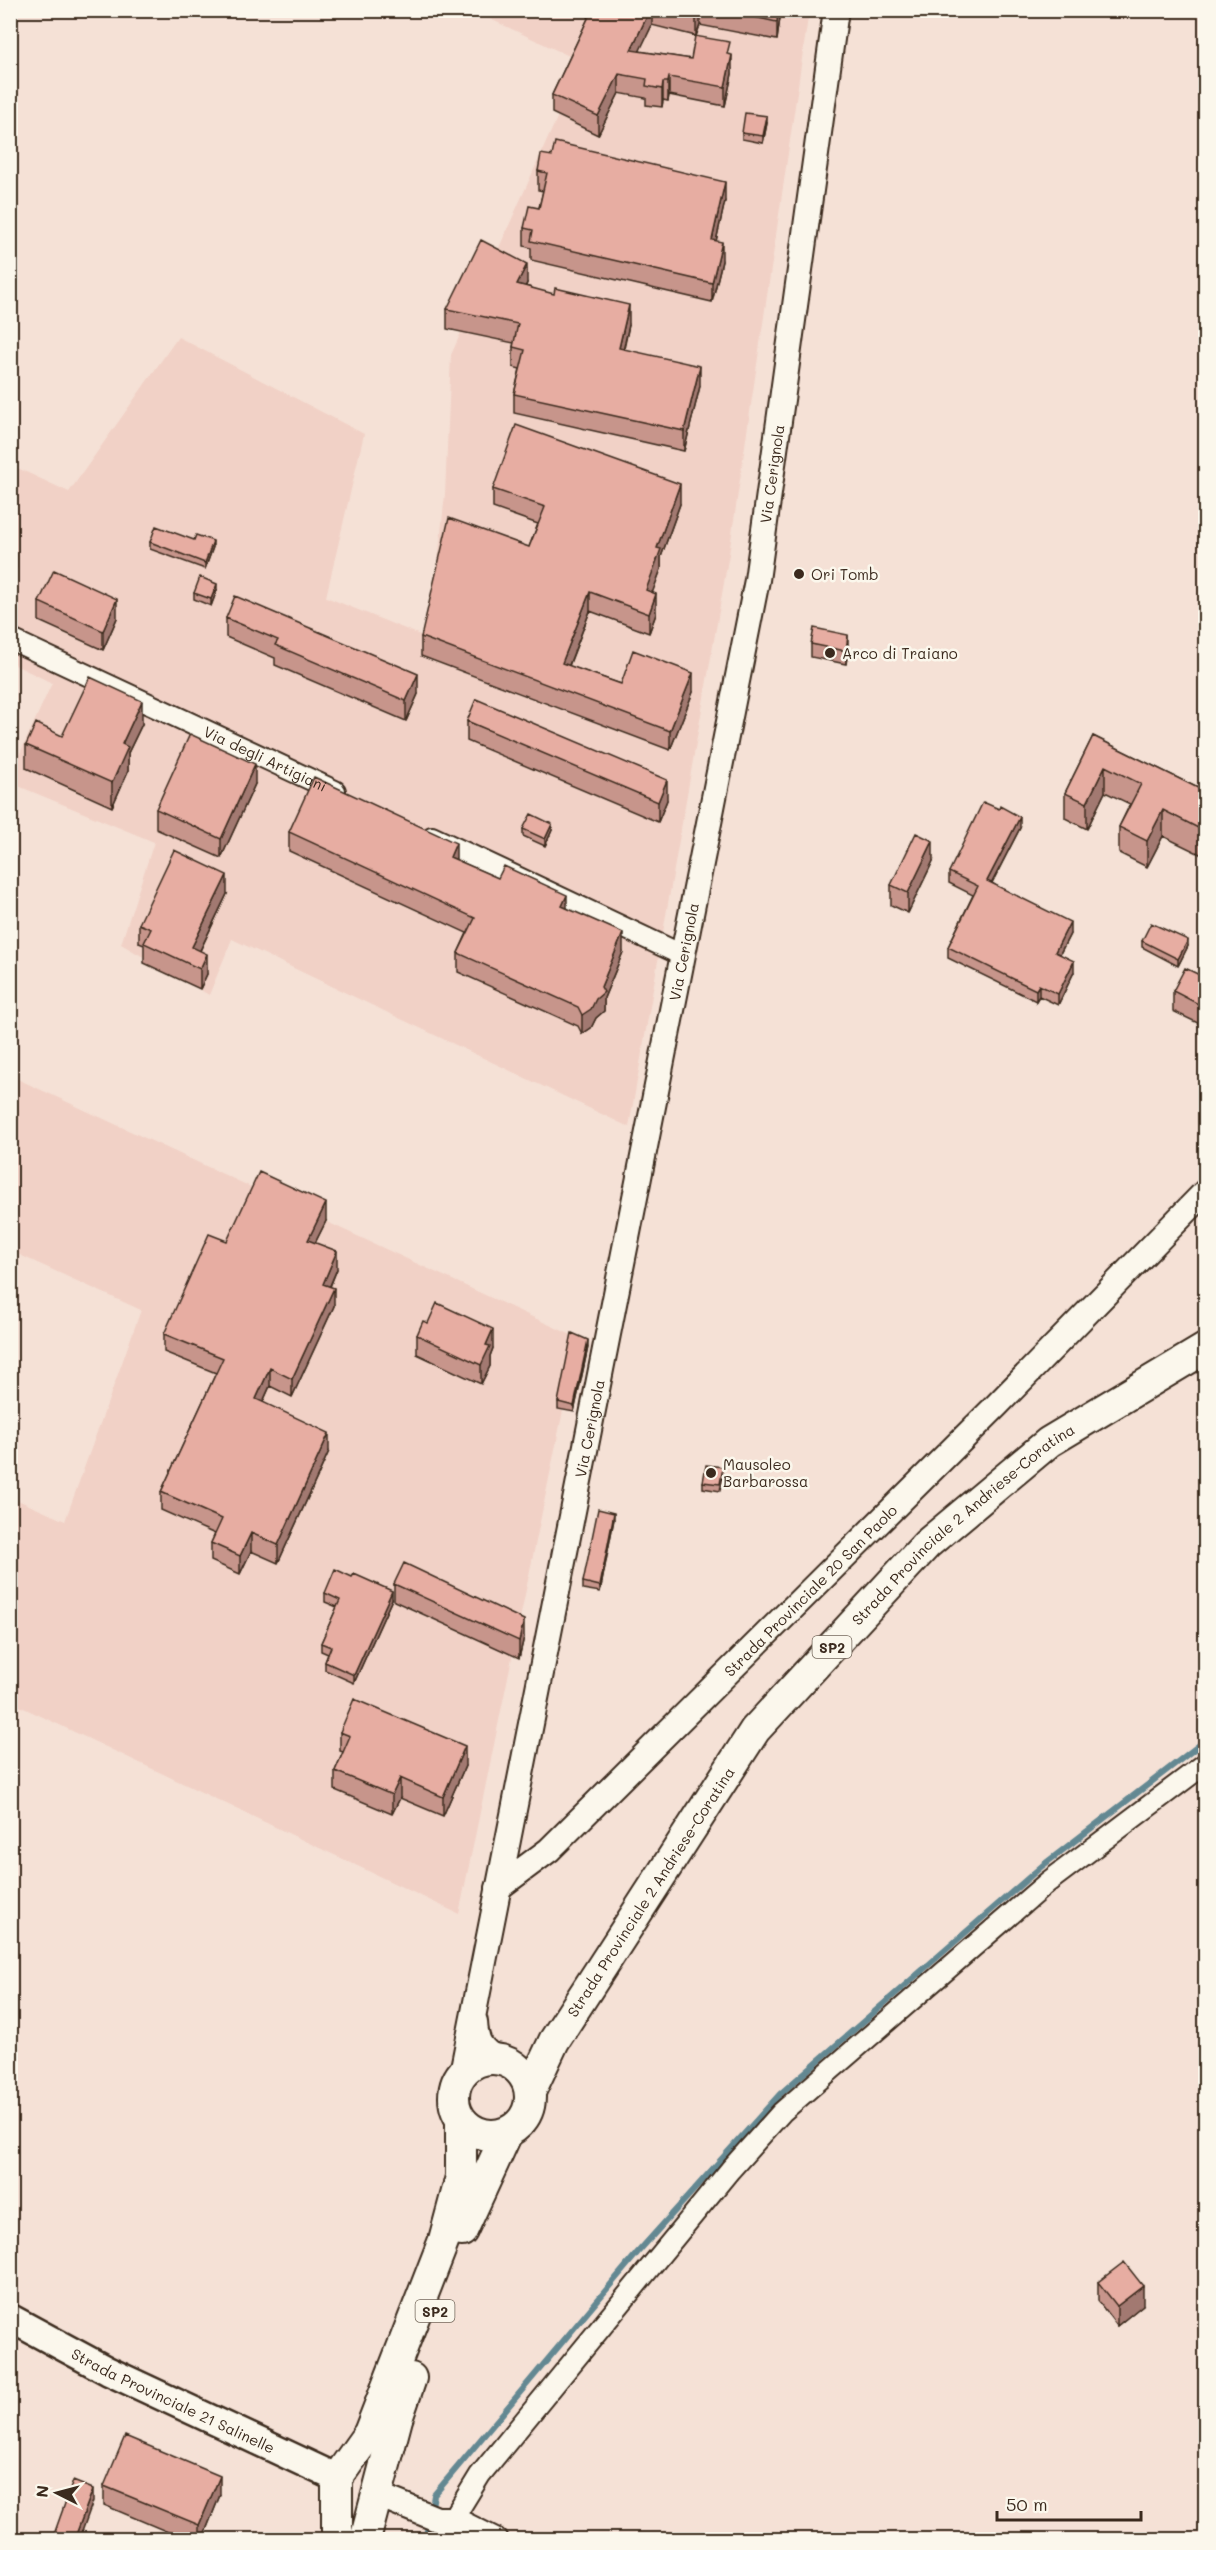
<svg xmlns="http://www.w3.org/2000/svg" width="1216" height="2550" viewBox="0 0 1216 2550" font-family="Mali,sans-serif">
  <style>
    .built { fill: #f1d1c6 }
    .lines { fill: none; stroke-linecap: round; stroke-linejoin: round }
    .stream { stroke: #638892; stroke-width: 6 }
    .minor-casing { stroke: #3b2a1e; stroke-width: 24 }
    .tertiary-casing { stroke: #3b2a1e; stroke-width: 28 }
    .secondary-casing { stroke: #3b2a1e; stroke-width: 32 }
    .primary-casing { stroke: #3b2a1e; stroke-width: 34 }
    .minor { stroke: #fbf7ec; stroke-width: 20 }
    .tertiary { stroke: #fbf7ec; stroke-width: 24 }
    .secondary { stroke: #fbf7ec; stroke-width: 27 }
    .primary { stroke: #fbf7ec; stroke-width: 30 }
    .wall { fill: #c7958b; stroke: #3b2a1e; stroke-width: 1.5 }
    .shaded-wall { fill: #a27971; stroke: #3b2a1e; stroke-width: 1.5 }
    .building { fill: #e7ada2; stroke: #3b2a1e; stroke-width: 1.5 }
    .poi-dot { fill: #3b2a1e; stroke: #fbf7ec; stroke-width: 2 }
    .labels { text-anchor: middle; dominant-baseline: central; stroke-width: 5; stroke-linejoin: round; paint-order: stroke }
    .shield { fill: #fbf7ec; stroke: #75685c; stroke-width: 1.5 }
    .shield-label { font-size: 14px; font-weight: bold; fill: #3b2a1e }
    .street-label { font-size: 15px; fill: #3b2a1e; stroke: #fbf7ec }
    .poi-label { font-size: 15px; fill: #3b2a1e; stroke: #fbf7ec; text-anchor: start }
  </style>
  <rect width="100%" height="100%" fill="#f5e1d6"/>
  <filter id="ink" filterUnits="userSpaceOnUse"><feTurbulence type="fractalNoise" baseFrequency=".0167" numOctaves="2"/><feDisplacementMap in="SourceGraphic" scale="12" xChannelSelector="R" yChannelSelector="G"/><feConvolveMatrix kernelMatrix="1 2 1 2 8 2 1 2 1" color-interpolation-filters="sRGB"/></filter>
  <g filter="url(#ink)">
    <path class="built" d="M473 11H809L729 554 629 1127 232 939 209 995 121 944 154 842 11 783V773L52 683 11 663V465L69 492 178 337 364 434 326 597 430 639 445 494 451 355 582 62Z
      M11 1076 578 1338 459 1914 11 1702V1497L65 1521 141 1310 11 1251Z"/>
    <g class="lines">
      <path class="stream" d="M431 2512 434 2495 638 2252 780 2094 1042 1866 1206 1740
        M425 2540 429 2522"/>
      <defs>
        <g id="minor">
          <path id="s1" d="M10 639 335 791"/>
          <path d="M432 837 684 956"/>
          <path d="M453 2519 480 2475 730 2170 782 2112 1048 1882 1206 1763"/>
        </g>
        <g id="tertiary">
          <path id="s2" d="M498 1888 549 1850 997 1405 1206 1191"/>
          <path d="M475 2022C476 2041 480 2049 497 2059"/>
          <path id="s3" d="M462 2073 757 580 836 10"/>
          <path d="M378 2495 437 2519H453L495 2540"/>
        </g>
        <g id="secondary">
          <path id="s4" d="M10 2318 108 2371 337 2478"/>
        </g>
        <g id="primary">
          <circle cx="492" cy="2097" r="38"/>
          <path id="s5" d="M530 2092 554 2041 755 1730 927 1544 1049 1442 1206 1348"/>
          <path d="M462 2231 507 2133"/>
          <path d="M337 2540V2478L369 2433 444 2240 461 2177V2121"/>
          <path d="M365 2540 397 2419 411 2378"/>
        </g>
      </defs>
      <use href="#minor" class="minor-casing"/>
      <use href="#tertiary" class="tertiary-casing"/>
      <use href="#secondary" class="secondary-casing"/>
      <use href="#primary" class="primary-casing"/>
      <use href="#minor" class="minor"/>
      <use href="#tertiary" class="tertiary"/>
      <use href="#secondary" class="secondary"/>
      <use href="#primary" class="primary"/>
    </g>
    <path class="wall" d="M592 10H781L777 40 700 25 696 36 652 25 639 51 691 59 730 55 732 74 725 106 669 95 668 101 663 100 662 107 646 105V98L619 93 598 135 552 113V95Z
      M767 123 763 143 742 139V133Z
      M538 171 725 201 716 241 722 261 712 302 531 260V248L524 246V228L539 208 543 191 538 190Z
      M527 283 526 286 629 325 624 349 700 386 684 451 514 413V394L520 369 513 367V347L514 343 447 329V309Z
      M493 489 680 504 661 557V569L652 592 656 614 649 633 590 611 569 666 621 684 693 692 670 750 421 656V637L529 547 538 524 493 508Z
      M150 542 213 547 205 569 150 549Z
      M217 590 211 606 194 599V593Z
      M39 602 117 618 103 650 39 621Z
      M226 618 418 694 406 721 275 665V658L226 637Z
      M811 644 848 649 846 664 811 657Z
      M467 721 667 800 658 822 467 741Z
      M142 724 128 753V771L112 807 26 768V745L62 736Z
      M1093 736 1206 792V857L1163 836 1147 867 1119 853V827L1130 804 1105 792 1087 829 1065 818V793Z
      M255 784 221 858 156 829V809Z
      M1020 828 992 883 1070 934 1060 954 1074 972 1058 1005 1039 996 1036 1001 948 958V947L973 895 949 883V872Z
      M523 829 552 830 545 846 523 836Z
      M289 832 456 860 567 908 623 952 604 998V1011L596 1018 591 1028 582 1034 578 1026 458 972V953L467 933 289 851Z
      M933 861 908 913 891 905V885Z
      M227 894 200 951 207 974 200 989 144 963V945L139 943V924Z
      M1142 941 1188 946 1178 966 1142 947Z
      M1206 978V1027L1173 1011V991Z
      M1206 1031V1057L1203 1056V1036Z
      M326 1221 315 1243 337 1269 330 1287 334 1306 292 1397 270 1386 263 1402 329 1451 278 1563 251 1551 240 1574 211 1561V1543L215 1534 161 1510V1492L216 1373 164 1352V1334L227 1241Z
      M417 1335 493 1348 490 1356V1366L481 1384 417 1354Z
      M588 1347 574 1412 558 1409V1402Z
      M723 1474 720 1491 703 1488V1482Z
      M614 1519 600 1592 583 1589V1582Z
      M394 1584 524 1637 519 1658 394 1601Z
      M325 1593 392 1599 354 1683 325 1670V1662L328 1654 321 1651V1643L337 1607 325 1602Z
      M340 1732 465 1766 443 1816 400 1798 392 1814 335 1790V1771L343 1752 340 1751Z
      M1098 2282 1143 2305 1117 2326 1098 2301Z
      M104 2486 220 2495 202 2540H187L104 2505Z"/>
    <path class="shaded-wall" d="M650 10H652V25L631 69V50Z
      M698 10H700V25L696 36V17Z
      M778 10H781L777 40V22Z
      M732 55V74L725 106V87Z
      M619 74V93L598 135V116Z
      M669 77V95L668 101V82Z
      M663 82V100L662 107V89Z
      M767 116V123L763 143V136Z
      M725 182V201L712 259V240Z
      M722 242V261L712 302V283Z
      M527 264V283L517 303V284Z
      M629 305V325L619 368V348Z
      M700 366V386L684 451V431Z
      M680 484V504L661 557V569L646 610V590L657 548Z
      M213 541V547L205 569V563Z
      M16 555V568L10 579V567Z
      M217 584V590L211 606V599Z
      M590 592V611L562 683V663Z
      M656 594V614L649 633V614Z
      M117 599V618L103 650V631Z
      M848 635V649L846 664V651Z
      M693 673V692L670 750V731Z
      M418 674V694L406 721V701Z
      M142 701V724L128 753V771L112 807V783L122 744Z
      M255 764V784L221 858V839Z
      M1105 766V792L1087 829V803Z
      M667 780V800L658 822V802Z
      M1163 810V836L1147 867V841Z
      M1020 817V828L987 892V881Z
      M552 824V830L545 846V839Z
      M933 841V861L908 913V893Z
      M456 843V862L450 857Z
      M227 875V894L192 967V947Z
      M567 895V914L562 906Z
      M1070 922V934L1055 963V952Z
      M623 933V952L604 998V1011L596 1018 591 1028 582 1034V1015L601 987Z
      M1188 940V946L1178 966V959Z
      M207 954V974L200 989V969Z
      M1074 961V972L1058 1005V994Z
      M1039 985V996L1036 1001V990Z
      M326 1203V1221L308 1257V1240Z
      M337 1251V1269L323 1302V1284Z
      M334 1288V1306L292 1397V1379Z
      M493 1329V1348L490 1356V1366L481 1384V1365L486 1345Z
      M588 1340V1347L574 1412V1406Z
      M270 1368V1386L256 1417V1399Z
      M329 1433V1451L278 1563V1545Z
      M614 1513V1519L600 1592V1586Z
      M251 1533V1551L240 1574V1556Z
      M392 1591V1599L354 1683V1675Z
      M524 1620V1637L519 1658V1641Z
      M465 1746V1766L443 1816V1797Z
      M400 1778V1798L392 1814V1795Z
      M1143 2286V2305L1117 2326V2306Z
      M220 2476V2495L202 2540H199V2525Z
      M93 2489V2501L79 2540H74Z"/>
    <path class="building" d="M592 10H650L631 50 691 59 695 36 730 42 727 54 732 55 725 87 669 77 668 82H663L662 89 646 86 647 79 619 74 598 116 552 95Z
      M670 10H698L696 17Z
      M722 10H778L777 22Z
      M745 113 767 116 763 136 742 133Z
      M555 142 725 182 712 240 722 242 712 283 531 241 533 230 524 228 529 206 539 208 547 173 538 171 541 154 552 156Z
      M481 240 527 264 517 284 554 294 555 288 629 305 619 348 700 366 684 431 514 394 525 350 513 347 518 324 447 309Z
      M516 425 680 484 657 548 661 549 646 590 656 594 649 614 590 592 562 663 621 684 633 650 693 673 670 731 421 637 449 518 529 547 545 507 493 489Z
      M156 526 194 540 196 535 213 541 205 563 150 542Z
      M10 553 16 555 10 567Z
      M54 570 117 599 103 631 39 602Z
      M200 577 217 584 211 599 194 593Z
      M235 596 418 674 406 701 275 645 278 640 226 618Z
      M814 628 848 635 846 651 811 644Z
      M90 677 142 701 122 744 128 747 112 783 26 745 36 723 62 736Z
      M476 699 667 780 658 802 467 721Z
      M190 734 255 764 221 839 156 809Z
      M1093 736 1206 792V832L1163 810 1147 841 1119 827 1141 784 1105 766 1087 803 1065 793Z
      M314 777 456 843 450 857 498 878 504 866 567 895 562 906 623 933 601 987 604 992 596 999 591 1009 582 1015 578 1007 458 953 475 918 289 832Z
      M983 802 999 809 1000 806 1020 817 987 881 1070 922 1055 952 1074 961 1058 994 1039 985 1036 990 948 947 978 886 949 872Z
      M531 814 552 824 545 839 523 829Z
      M916 833 933 841 908 893 891 885Z
      M174 850 227 875 192 947 207 954 200 969 144 943 151 929 139 924Z
      M1151 923 1188 940 1178 959 1142 941Z
      M1185 968 1206 978V1008L1173 991Z
      M259 1172 326 1203 308 1240 337 1251 323 1284 334 1288 292 1379 270 1368 256 1399 329 1433 278 1545 251 1533 240 1556 211 1543 222 1519 161 1492 223 1358 164 1334 209 1234 227 1241Z
      M437 1303 493 1329 486 1345 490 1346 481 1365 417 1335 423 1321 428 1323Z
      M572 1333 588 1340 574 1406 558 1402Z
      M706 1465 723 1467 720 1484 703 1482Z
      M598 1509 614 1513 600 1586 583 1582Z
      M404 1563 524 1620 519 1641 394 1584Z
      M335 1569 352 1577 354 1574 392 1591 354 1675 325 1662 331 1647 321 1643 340 1600 325 1593Z
      M354 1699 465 1746 443 1797 400 1778 392 1795 335 1771 350 1736 340 1732Z
      M1124 2262 1143 2286 1117 2306 1098 2282Z
      M125 2436 220 2476 199 2525 104 2486Z
      M73 2481 93 2489 74 2540H52Z"/>
  </g>
  <g class="poi-dot">
    <circle cx="799" cy="574" r="6"/>
    <circle cx="830" cy="653" r="6"/>
    <circle cx="711" cy="1473" r="6"/>
  </g>
  <g class="labels">
    <g class="shield">
      <rect x="812.5" y="1636" width="39" height="22" rx="4.5"/>
      <rect x="415.5" y="2300" width="39" height="22" rx="4.5"/>
    </g>
    <g class="shield-label">
      <text x="832" y="1647">SP2</text>
      <text x="435" y="2311">SP2</text>
    </g>
    <g class="street-label">
      <text stroke="none"><textPath href="#s3" startOffset="1629">Via Cerignola</textPath></text>
      <text stroke="none"><textPath href="#s1" startOffset="282">Via degli Artigiani</textPath></text>
      <text stroke="none"><textPath href="#s3" startOffset="1143">Via Cerignola</textPath></text>
      <text stroke="none"><textPath href="#s3" startOffset="657">Via Cerignola</textPath></text>
      <text stroke="none"><textPath href="#s5" startOffset="720">Strada Provinciale 2 Andriese-Coratina</textPath></text>
      <text stroke="none"><textPath href="#s2" startOffset="432">Strada Provinciale 20 San Paolo</textPath></text>
      <text stroke="none"><textPath href="#s5" startOffset="234">Strada Provinciale 2 Andriese-Coratina</textPath></text>
      <text stroke="none"><textPath href="#s4" startOffset="183">Strada Provinciale 21 Salinelle</textPath></text>
    </g>
    <g class="poi-label">
      <text x="811" y="574">Ori Tomb</text>
      <text x="842" y="653">Arco di Traiano</text>
      <text x="723" y="1464">Mausoleo<tspan x="723" dy="17">Barbarossa</tspan></text>
    </g>
  </g>
  <rect width="1216" height="2550" fill="none" stroke="#fbf7ec" stroke-width="36"/>
  <rect x="18" y="18" width="1180" height="2514" fill="none" stroke="#3b2a1e" stroke-width="2" filter="url(#ink)"/>
  <g transform="translate(57 2493) rotate(276)" stroke="#fbf7ec" stroke-width="4.5" paint-order="stroke">
  <path d="M0-4.5L10 22L0 15L-10 22Z" fill="#3b2a1e"/>
  <text y="-9" font-size="16" font-weight="bold" text-anchor="middle" fill="#3b2a1e">N</text>
  </g>
  <path d="M997 2511v9h144v-9" fill="none" stroke="#3b2a1e" stroke-width="3"/>
  <text x="1006" y="2511" font-size="18" fill="#3b2a1e" stroke="#fbf7ec" stroke-width="4.5" paint-order="stroke">50 m</text>
</svg>
